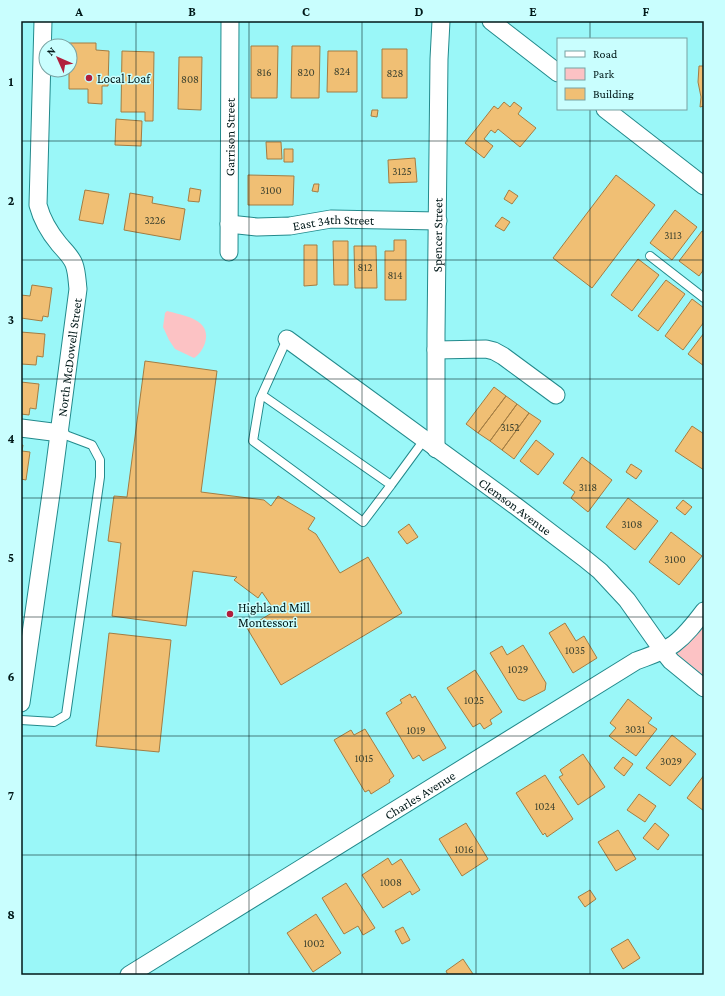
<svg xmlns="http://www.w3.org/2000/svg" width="725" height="996" viewBox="0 0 725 996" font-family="'Crimson Pro',serif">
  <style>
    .green { fill: #fcc2c4 }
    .building { fill: #f0bf74; stroke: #a37d43 }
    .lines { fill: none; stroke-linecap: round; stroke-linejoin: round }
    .lane-casing { stroke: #238a8c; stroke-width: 10 }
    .street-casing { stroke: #238a8c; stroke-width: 19 }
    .lane { stroke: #fff; stroke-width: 8 }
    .street { stroke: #fff; stroke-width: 17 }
    .grid { fill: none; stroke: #001818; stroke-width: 1; stroke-opacity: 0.55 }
    .poi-dot { fill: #b11e3c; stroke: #c9fefe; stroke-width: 1.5 }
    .labels { text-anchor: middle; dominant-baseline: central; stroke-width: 3; stroke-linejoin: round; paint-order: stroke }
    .number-label { font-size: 11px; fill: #3c422f }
    .poi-label { font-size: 13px; fill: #001818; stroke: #c9fefe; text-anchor: start }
    .street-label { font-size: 13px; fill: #001818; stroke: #c9fefe }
    .neatline { fill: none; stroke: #001818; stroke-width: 1.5 }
    .grid-label { font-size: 13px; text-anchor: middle; font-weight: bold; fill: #001818 }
  </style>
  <rect width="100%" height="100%" fill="#9af7f8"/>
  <path class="green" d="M167 311C185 316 212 319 205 343 203 349 199 355 194 358L175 349 169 340 163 327 165 313Z
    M704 611V687L675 664V643Z"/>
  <path class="building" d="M69 43H96V50L109 51 108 86H102V104L88 103V89H69V70H70Z
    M251 46H278L277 98H251Z
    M292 46H320L319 98H291Z
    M382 49H407V98H382Z
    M122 51 154 52 153 121H145V112H121Z
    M328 51H357V92H327Z
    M179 57H202L201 110 178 109Z
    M699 66H704V106L700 107 701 97 698 82Z
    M504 102 510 107 514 102 522 108 518 114 536 128 520 147 498 129 495 133 491 130 484 139 493 146 484 158 465 143 494 106 498 109Z
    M372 110H378L377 117 371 116Z
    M116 119 142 121 141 146 115 145Z
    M266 142H281L282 159H267Z
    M284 149H293V162H284Z
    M415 158 417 182 389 183 388 160Z
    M248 175 294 176 293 205H248Z
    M616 175 655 205 592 288 553 258Z
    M314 184H319L318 192 312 191Z
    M190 188 201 190 199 202 188 201Z
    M85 190 109 194 103 224 79 220Z
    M509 190 518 196 512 204 504 199Z
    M130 193 153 197 152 203 185 209 180 240 124 230Z
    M675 210 697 227 672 260 650 243Z
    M502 217 510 222 504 231 495 226Z
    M702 231 704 232V269L699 276 679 261Z
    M394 240H406V300H385V251H394Z
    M333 241H348V285H334Z
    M304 245H317V285L304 286Z
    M354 246H376L377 288H355Z
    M638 259 659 275 632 311 611 295Z
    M666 280 685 294 658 331 638 316Z
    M32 285 52 288 48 317 43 316 42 321 21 318V295L30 296Z
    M692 299 704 308V322L683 350 665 336Z
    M21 332 45 334 43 357 37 356 36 365 21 364Z
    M704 333V366L688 354Z
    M145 361 217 371 201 492 264 500 271 506 278 496 315 518 308 529 316 534 340 573 368 557 402 613 281 685 247 628 275 611 262 592 258 598 234 580 237 577 193 571 186 626 112 616 121 543 108 541 114 496 127 497Z
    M21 382 39 384 36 409 30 408 29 415 21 414Z
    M494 387 506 396 478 433 466 424Z
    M506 396 517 404 490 441 478 433Z
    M517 404 529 413 502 450 490 441Z
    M529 413 541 421 514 459 502 450Z
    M692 426 704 434V470L675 451Z
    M536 440 554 454 538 475 520 461Z
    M21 445H23L22 451 30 452 26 480 21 479Z
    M582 457 612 480 588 512 571 498 575 492 563 483Z
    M631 464 642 471 636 479 626 472Z
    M628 498 658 521 635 550 606 527Z
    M683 500 692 507 685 515 676 508Z
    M409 524 418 537 407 544 398 532Z
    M671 532 702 556 679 585 649 562Z
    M565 623 576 641 584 636 597 658 573 673 549 633Z
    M109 633 171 640 159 752 96 746Z
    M523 645 546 683 545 690 524 701 518 699 490 653 502 646 507 655Z
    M475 670 502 712 490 720 492 724 484 729 480 723 473 727 447 688Z
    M410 694 412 698 415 696 446 748 423 761 419 755 413 759 386 713 402 703 400 700Z
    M628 699 652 718 648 723 657 729 636 756 609 736 616 728 610 723Z
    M365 729 394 776 389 780 390 782 371 794 369 790 365 792 334 740 351 730 354 735Z
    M672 735 696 754 670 786 646 768Z
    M583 754 605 787 578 805 559 777 563 775 560 770Z
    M623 757 633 764 624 776 614 768Z
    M545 775 573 819 547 837 545 833 543 835 516 793Z
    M704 775V811L687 798Z
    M639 794 656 806 645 822 627 810Z
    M466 823 488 859 462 876 439 839Z
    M655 823 669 835 658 850 643 838Z
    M618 830 636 859 616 871 598 842Z
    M388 858 392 865 401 859 420 890 412 895 410 891 383 908 362 875Z
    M346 883 375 928 363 935 358 926 344 934 322 898Z
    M590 890 596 899 585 907 578 897Z
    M316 914 341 953 313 972 287 933Z
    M403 927 410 940 402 944 395 931Z
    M628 939 640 958 623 969 611 949Z
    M463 959 473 974 472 975H448L446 971Z"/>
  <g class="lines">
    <defs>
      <path id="lane" d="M650 256 704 298
        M262 395 391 485 363 522 253 441 260 399 287 339
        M391 485 424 440
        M21 720 54 722 66 715 100 477V460L92 445 60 433"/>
      <g id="street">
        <path d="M491 21 558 73"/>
        <path d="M605 109 704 186"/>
        <path id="s1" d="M229 224 257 227 290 226 331 219 438 221"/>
        <path id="s2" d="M229 252 230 21"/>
        <path id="s3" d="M287 339 517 507 584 558 600 571 627 600 663 651 671 661 704 688"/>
        <path d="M436 350 486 349 494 351 503 356 556 395"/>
        <path d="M21 428 60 433"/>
        <path id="s4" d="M436 449V335L439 59 441 21"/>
        <path id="s5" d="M21 703 52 487 78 289C77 281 77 272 74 264 71 256 64 250 59 244 49 232 42 220 38 205L43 21"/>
        <path id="s6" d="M129 975 636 661C649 656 663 652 674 644 686 635 695 623 704 611"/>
      </g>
    </defs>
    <use href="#lane" class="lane-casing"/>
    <use href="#street" class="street-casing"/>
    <use href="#lane" class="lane"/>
    <use href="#street" class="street"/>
  </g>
  <path class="grid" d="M136 21V975M249 21V975M362 21V975M476 21V975M590 21V39M590 109V975M21 141H704M21 260H704M21 379H704M21 498H704M21 617H704M21 736H704M21 855H704"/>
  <g class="poi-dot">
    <circle cx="89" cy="78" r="4"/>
    <circle cx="230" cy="614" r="4"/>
  </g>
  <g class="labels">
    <g class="number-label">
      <text x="342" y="71">824</text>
      <text x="264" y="72">816</text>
      <text x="306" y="72">820</text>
      <text x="395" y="73">828</text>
      <text x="190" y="79">808</text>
      <text x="402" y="171">3125</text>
      <text x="271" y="190">3100</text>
      <text x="155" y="220">3226</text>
      <text x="673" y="235">3113</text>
      <text x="365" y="267">812</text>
      <text x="395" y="275">814</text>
      <text x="510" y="427">3152</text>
      <text x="588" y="487">3118</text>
      <text x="632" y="524">3108</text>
      <text x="675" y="559">3100</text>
      <text x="575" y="650">1035</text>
      <text x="518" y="669">1029</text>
      <text x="474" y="700">1025</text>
      <text x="635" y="729">3031</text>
      <text x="416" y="730">1019</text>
      <text x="364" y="758">1015</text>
      <text x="671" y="761">3029</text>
      <text x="545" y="806">1024</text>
      <text x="464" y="849">1016</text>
      <text x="391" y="882">1008</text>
      <text x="314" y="943">1002</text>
    </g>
    <g class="poi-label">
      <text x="97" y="78">Local Loaf</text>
      <text x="238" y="607">Highland Mill<tspan x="238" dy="15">Montessori</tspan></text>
    </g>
    <g class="street-label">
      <text stroke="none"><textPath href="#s2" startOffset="115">Garrison Street</textPath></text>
      <text stroke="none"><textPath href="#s1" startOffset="105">East 34th Street</textPath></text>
      <text stroke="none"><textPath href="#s4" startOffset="214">Spencer Street</textPath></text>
      <text stroke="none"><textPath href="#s5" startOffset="349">North McDowell Street</textPath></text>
      <text stroke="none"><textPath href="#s3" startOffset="283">Clemson Avenue</textPath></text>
      <text stroke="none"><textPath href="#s6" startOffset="342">Charles Avenue</textPath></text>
    </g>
  </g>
  <rect width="725" height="996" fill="none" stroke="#c9fefe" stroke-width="44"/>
  <rect x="557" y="38" width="130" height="72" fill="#c9fefe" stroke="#79a2a2"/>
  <rect x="565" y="51" width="20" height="6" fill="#ffffff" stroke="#79a2a2"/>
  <text x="593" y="58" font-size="12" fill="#001818">Road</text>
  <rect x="565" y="68" width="20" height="12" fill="#fcc2c4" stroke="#79a2a2"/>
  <text x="593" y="78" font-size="12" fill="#001818">Park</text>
  <rect x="565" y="88" width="20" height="12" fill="#f0bf74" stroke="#79a2a2"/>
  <text x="593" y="98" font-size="12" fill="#001818">Building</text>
  <g transform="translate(58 58) rotate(315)"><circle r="19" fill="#c9fefe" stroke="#79a2a2"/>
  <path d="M0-3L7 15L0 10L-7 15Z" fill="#b11e3c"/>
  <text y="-6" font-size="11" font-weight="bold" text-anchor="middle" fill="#001818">N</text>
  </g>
  <rect x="22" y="22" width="681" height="952" class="neatline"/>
  <g class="grid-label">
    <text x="79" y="16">A</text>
    <text x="192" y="16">B</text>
    <text x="306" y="16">C</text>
    <text x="419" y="16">D</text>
    <text x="533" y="16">E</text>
    <text x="646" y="16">F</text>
    <text x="11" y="86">1</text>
    <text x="11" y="205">2</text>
    <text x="11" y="324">3</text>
    <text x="11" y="443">4</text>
    <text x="11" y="562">5</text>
    <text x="11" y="681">6</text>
    <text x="11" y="800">7</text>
    <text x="11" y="919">8</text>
  </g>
</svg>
